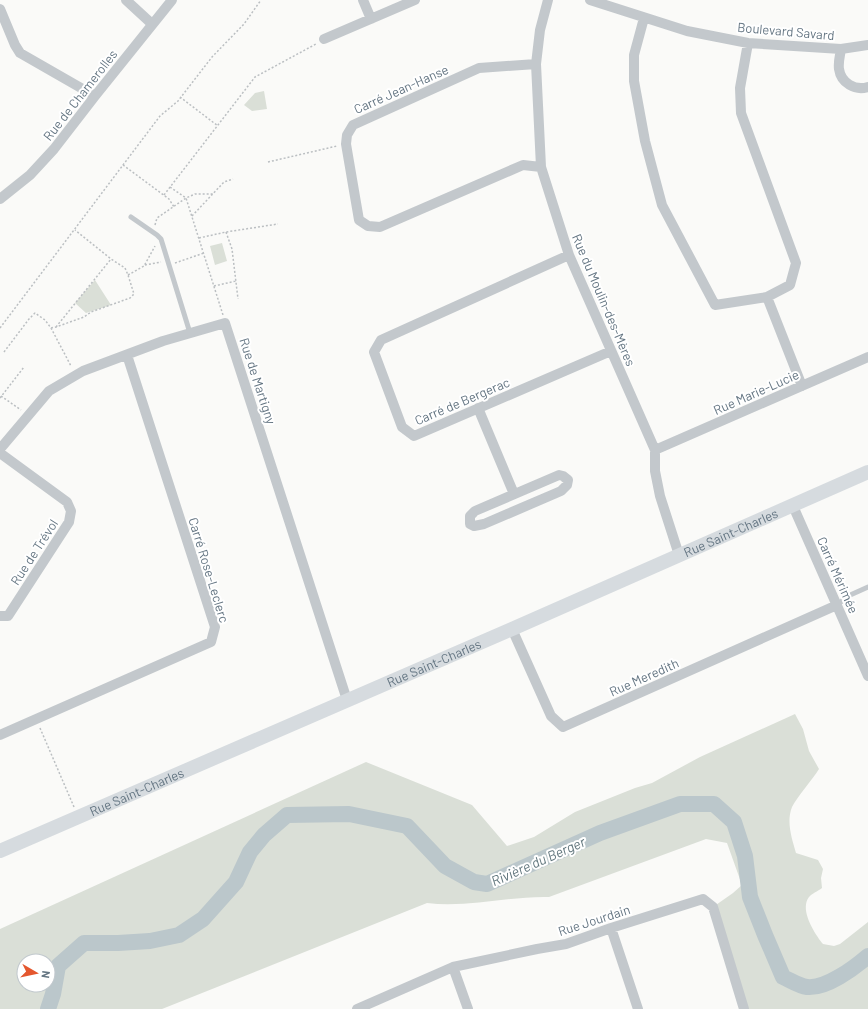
<svg xmlns="http://www.w3.org/2000/svg" width="868" height="1009" viewBox="0 0 868 1009" font-family="Barlow,sans-serif">
  <style>
    .green { fill: #dadfd7; fill-rule: evenodd }
    .lines { fill: none; stroke-linecap: round; stroke-linejoin: round }
    .river { stroke: #bbc7cb; stroke-width: 16 }
    .path { stroke: #bbbfc2; stroke-width: 1.5; stroke-dasharray: 2 2; stroke-linecap: butt }
    .lane { stroke: #c3c8cc; stroke-width: 5 }
    .street { stroke: #c3c8cc; stroke-width: 10 }
    .secondary { stroke: #d6dbdf; stroke-width: 14 }
    .labels { text-anchor: middle; dominant-baseline: central; stroke-width: 4; stroke-linejoin: round; paint-order: stroke }
    .street-label { font-size: 13px; fill: #657683; stroke: #fff }
    .water-label { font-size: 14px; font-style: italic; fill: #60757c; stroke: #fff }
  </style>
  <rect width="100%" height="100%" fill="#fafaf8"/>
  <path class="green" d="M264 91 267 109 252 111 244 105 255 93Z
    M222 243 227 261 215 265 210 246Z
    M95 280 111 305 86 313 75 303Z
    M795 714 803 729 809 751 819 769C812 780 797 797 792 807 786 822 792 839 796 853L818 860 823 869 821 878 822 888C818 891 811 894 809 897 799 910 815 934 823 944L834 946 840 944 868 922V1009H744L713 907 733 893 742 885 727 843 706 839 549 897C508 896 467 908 427 903L162 1009H0V929L366 762 472 805 507 846 534 837 575 812 635 788 652 783 700 757ZM24 961H48V985H24Z"/>
  <g class="lines">
    <path class="river" d="M48 1009 53 994 58 966 84 943H118L150 941 179 935 203 919 236 882 250 852 264 835 287 815 349 814 407 826 445 866 474 882 487 884 600 833 680 804H714L734 822 745 856 750 897 765 935 783 977C790 980 799 986 807 987 826 989 854 968 868 956"/>
    <path class="path" d="M180 97 218 126
      M268 162 337 146
      M123 165 169 199 174 207
      M170 187 186 198 223 315
      M164 195 255 77 316 44
      M192 216 224 182 233 179
      M155 225 157 218 186 198 195 194H213
      M226 232 232 249 238 299
      M199 238 226 232 278 224
      M175 263 204 253
      M145 265 161 262
      M128 275 144 266 155 246
      M214 286 236 281
      M56 327 111 259
      M0 328 160 116 178 101 212 57 244 24 261 0
      M51 328 56 327 84 317 91 312 130 298 134 294 128 275 125 268 111 259 75 230
      M4 352 29 319 35 313 45 320 51 328 71 366
      M1 396 21 410
      M0 398 24 367
      M40 728 74 807"/>
    <path class="lane" d="M131 217 157 235 161 239 190 333
      M837 605 848 596 868 587"/>
    <path class="street" d="M126 0 152 24
      M363 0 371 19
      M548 0 540 30 536 64 541 167 569 255 655 450V471L660 496 679 555
      M590 0 687 31 748 43 841 49 868 45
      M0 9 15 45 20 53 95 96
      M644 18 634 55V81L645 141 662 205 715 305 767 297 790 285 796 263 741 113 740 88 748 43
      M324 39 415 0
      M841 49C840 56 838 62 839 69 841 83 855 91 868 87
      M536 64 479 68 353 125 347 135 346 144 359 220 368 226 380 227 523 165 541 167
      M0 199 30 175 54 149 95 96 172 0
      M569 255 381 340 374 352 402 427 414 436 611 351
      M767 297 802 386
      M478 408 514 494
      M0 449 49 391 83 371 163 341 225 323 347 700
      M655 450 868 357
      M0 453 67 502 71 511 69 522 8 616H0
      M559 475 563 476 568 480 567 485 561 491 484 524 474 526 470 524V516L475 511Z
      M793 506 868 676
      M512 629 551 716 563 727 837 605
      M0 735 211 642 215 627 127 355
      M611 928 638 1009
      M453 967 468 1009
      M357 1009 453 967 537 949 566 944 611 928 703 899 713 907 744 1009"/>
    <path class="secondary" id="s1" d="M0 851 512 629 868 472"/>
  </g>
  <g class="labels">
    <g class="street-label">
      <text transform="translate(786 31) rotate(5)">Boulevard Savard</text>
      <text transform="translate(401 89) rotate(-24)">Carré Jean-Hanse</text>
      <text transform="translate(80 95) rotate(-52)">Rue de Chamerolles</text>
      <text transform="translate(604 300) rotate(67)">Rue du Moulin-des-Mères</text>
      <text transform="translate(258 381) rotate(72)">Rue de Martigny</text>
      <text transform="translate(756 392) rotate(-24)">Rue Marie-Lucie</text>
      <text transform="translate(462 401) rotate(-23)">Carré de Bergerac</text>
      <text stroke="none"><textPath href="#s1" startOffset="797">Rue Saint-Charles</textPath></text>
      <text transform="translate(34 552) rotate(-57)">Rue de Trévol</text>
      <text transform="translate(209 570) rotate(73)">Carré Rose-Leclerc</text>
      <text transform="translate(838 575) rotate(66)">Carré Mérimée</text>
      <text stroke="none"><textPath href="#s1" startOffset="473">Rue Saint-Charles</textPath></text>
      <text transform="translate(644 677) rotate(-24)">Rue Meredith</text>
      <text stroke="none"><textPath href="#s1" startOffset="149">Rue Saint-Charles</textPath></text>
      <text transform="translate(594 920) rotate(-18)">Rue Jourdain</text>
    </g>
    <g class="water-label">
      <text transform="translate(538 861) rotate(-24)">Rivière du Berger</text>
    </g>
  </g>
  <g transform="translate(36 973) rotate(99)"><circle r="19" fill="#ffffff" stroke="#c1c8cd"/>
  <path d="M0-3L7 15L0 10L-7 15Z" fill="#e4572e"/>
  <text y="-6" font-size="11" font-weight="bold" text-anchor="middle" fill="#657683">N</text>
  </g>
</svg>
